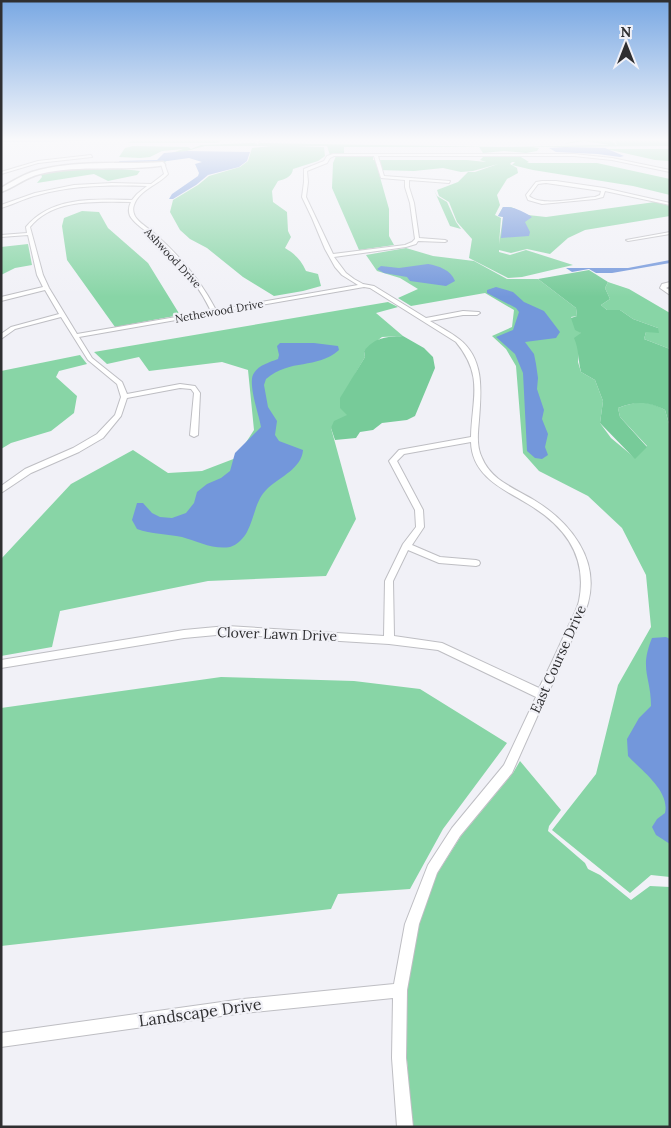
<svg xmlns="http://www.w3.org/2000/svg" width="671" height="1128" viewBox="0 0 671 1128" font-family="Lora,serif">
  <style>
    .green { fill: #88d5a6 }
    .forest { fill: #77cb99 }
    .water { fill: #7397db }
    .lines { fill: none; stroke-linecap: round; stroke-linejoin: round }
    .street-casing { stroke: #bebec3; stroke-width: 2 }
    .secondary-casing { stroke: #bebec3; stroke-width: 3 }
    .street { fill: #fff; fill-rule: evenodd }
    .secondary { fill: #fff; fill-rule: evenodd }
    .labels { text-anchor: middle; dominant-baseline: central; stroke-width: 4.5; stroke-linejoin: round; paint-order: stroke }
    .far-street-label { font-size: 11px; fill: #2f2f31; stroke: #f1f1f7 }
    .street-label { font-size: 14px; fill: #2f2f31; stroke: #f1f1f7 }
    .near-street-label { font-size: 16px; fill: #2f2f31; stroke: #f1f1f7 }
  </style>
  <rect width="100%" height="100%" fill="#f1f1f7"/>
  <path class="green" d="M134 139H225L217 143H128Z
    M583 139H611L616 145H617L613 139H670V146L532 147 539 148 537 151 526 153 504 151 483 153 479 147H344V154L330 155 327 146H295L324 147 325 156 318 161 293 169C292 177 285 179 278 181L272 191 273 202 287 212 288 231 291 237 285 248C295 254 301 260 306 271L318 274 321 286 303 291 274 296 243 277 207 248 190 239 180 230 170 212 173 200 198 185 209 176 240 167 248 161 252 148 272 146H205L168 156 165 163H162L164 156 183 149 162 151 150 157 140 158 119 157 125 148 133 146 188 147 191 149 201 145 253 143 503 147 609 145 585 141 564 144Z
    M606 149H670V161L655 160Z
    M336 156H373V160H467L486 162 480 160 484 156 521 157 529 162 527 163H597L670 179V195L633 186 533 170 512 165 515 162H512L510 164 517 168 518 173 507 179 497 195 500 205 495 215 501 218 499 244 503 217 498 216 503 207H511L528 215 546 217 655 202 670 206V216L585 230 568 238 550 254 527 249 511 253 499 250V252L510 255 526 250 573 265 522 277 508 278 469 258 472 239 457 222 449 202 439 196 437 190 458 182 468 172H475L498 164 473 171 461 172 443 168 414 171 378 170 389 209V236L394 245 359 250 332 188 333 163Z
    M77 169C98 171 119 167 140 171L137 175 108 181 94 174 37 183 42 177 41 174Z
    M434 190 437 196 447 202 456 222 461 229 450 226Z
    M82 211 99 212 108 228 148 263 180 315 115 327 67 260 62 226 64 218Z
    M28 244 32 265 15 268 1 275V247Z
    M406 248 433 256 474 261 507 279H538L576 308 577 316 571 317 581 333 578 362 581 372 595 380 603 401 600 423 611 438 635 458 647 446 620 417 618 408C638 401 646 400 665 410L670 427V877L651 875 630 893 552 830 596 774 618 685 651 627 646 575 622 528 588 496 539 471 523 453 516 366 506 349 492 336 512 327 514 310 485 293 411 306 398 298 418 289 400 278 377 271 366 255Z
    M608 282 629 289 670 313V349L644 339 646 332 658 328 633 319 620 310H607L601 305 610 299 605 288Z
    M388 302 398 307 376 313 403 336 382 337 364 351 365 357 355 374 348 415 331 428 356 519 326 576 208 581 60 611 52 647 1 656V559L71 484 133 450 168 473 202 471 236 458 254 430 248 370 222 362 149 371 139 357 107 364 94 352Z
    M80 355 87 364 59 371 56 377 77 396 74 413 51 431 11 443 1 449V371Z
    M221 677 354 681 420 689 507 743 443 829 410 889 338 894 331 909 1 946V708Z
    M520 761 561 810 549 826 548 831 585 863 588 869 600 875 631 900 650 886 670 887V1127H412L406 1047V991L417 928 437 874 461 836 513 773Z"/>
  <path class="forest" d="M589 270 608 282 605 288 610 299 601 305 607 310H620L633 319 658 328 659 333 646 332 644 339 670 349V427L665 410C648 401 636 401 618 408L620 417 647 447 635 459 600 423 603 401 595 380 581 372C578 360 579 349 574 338L581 333 575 330 571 318 577 316 576 308 538 279Z
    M403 336 424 348 433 357 435 368 415 416 407 420 382 423 373 430 360 432 356 438 335 440 331 428 334 421 347 415 340 408V398L365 357 364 351C375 337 386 337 403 336Z"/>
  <path class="water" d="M1 139H81L85 141 2 142Z
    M565 147 605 148 624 156 620 157 598 154 556 152 549 148Z
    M187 151 250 152 247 161 239 167 208 175 196 185 173 199H169L172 194 198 176 199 173 195 164 202 162 189 158 153 163 115 164 120 161 157 160 164 153Z
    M503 207C513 206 524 212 532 217L525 222 530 232 529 236 501 238 503 217 498 216Z
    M670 260V263L612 273H596L589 269 572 272 566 268H628Z
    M428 264C439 266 451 270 455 281L446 286 410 281 407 277 384 273 377 269 381 266 399 268Z
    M496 287 513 292 524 302 544 311 560 332 556 338 525 342 534 354 536 364 538 378 537 389 544 410 542 419 548 434 545 447 548 455 542 459 535 458 527 451 523 373 515 354 496 337 513 330 519 312 516 308 487 293V290Z
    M280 343H314L338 346 339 350C316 370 291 358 266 379L264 385 268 407 277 421 275 435 279 441 303 450C302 468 280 477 268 488 255 500 255 517 247 532 244 538 237 545 230 547 214 550 196 541 182 537 167 534 151 534 137 529L132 520 137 503H143L152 513 160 517 172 518 186 513 194 503 197 492 207 484 221 478 230 471 235 453 261 427C259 415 247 382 254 373 259 365 270 362 278 359L279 355 277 346Z
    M666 637 670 639V844L656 835 652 827 657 819 665 813C670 791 642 771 628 756L627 739 639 718 651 706C651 676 639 670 652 638Z"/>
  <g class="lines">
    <defs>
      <path id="street" d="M256 139H260L258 144 255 143Z
        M333 154H574L612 158 670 170V172L612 160 574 156H378L384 176 450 181 449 183 409 180V187L414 203 419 238 445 240 447 241 445 242 418 241 416 244 406 247 334 257 346 273 354 279 363 284 374 286 426 318 463 311 479 312 480 313 477 315H463L430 321C440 327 450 332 459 339 485 359 481 392 479 420 478 432 476 446 482 458 491 480 514 488 534 500 570 522 600 559 588 603 585 613 580 622 576 631 566 652 557 673 548 694V695L545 699 512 773 460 836 437 873 419 924 407 990 406 1058 413 1127H397L392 1058 393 998 243 1013 1 1047V1033L243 999 394 984 405 924 428 865 452 828 504 765 536 697 438 650 389 644 227 634 184 638 1 668V660L184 630 227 626 384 636 385 581 403 544 416 527 415 510 389 461 399 450 471 437C472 398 484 376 456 342L370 288 364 287 79 337 92 358 122 382 127 394 180 384 195 386 200 393 198 435 194 437 190 435 194 393 191 389 180 388 127 398 121 416 103 438 79 452 31 473 1 493V486L25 469 73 448 97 434 115 415 121 397 117 384 88 360 61 317 15 329 1 339V334L11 327 59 314 45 290 1 301V297L43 287 37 275 28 235 1 237V235L27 233 26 227C51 196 96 199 132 200L137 194 147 186C111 185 74 185 38 195 25 198 14 204 1 208V205L35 193 74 185 112 183 151 184 164 174 161 164 164 163 168 174C158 185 139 190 134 205 132 210 134 216 137 219 142 225 150 229 155 234 180 256 201 281 216 310L358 285 342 275 335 267 325 249 312 218 302 197 304 182V169L324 161 327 156ZM334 156H374L381 178 405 180V187L410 203 415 239 412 242 405 245 333 254 306 197 308 182 307 171 327 163 330 158ZM131 202C128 208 128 215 133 220 139 227 147 231 154 238 177 259 197 282 211 311L77 334 49 288 43 275 30 227C54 198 96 202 131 202ZM471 442C472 476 503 489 528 504 565 526 588 556 579 601 577 610 571 620 567 629 558 649 549 669 539 688L442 643 394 636 393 581 408 550 439 563 476 566 479 565 480 563 479 561 476 560 440 557 412 545 424 527 423 510 397 461 404 454Z
        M91 155 92 157 38 163 1 174V172L38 161Z
        M542 181H556L604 188 670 203V205L605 191 603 197 595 199 542 204 528 200 526 195 536 182ZM546 183 601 191 600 195 595 197C578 198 542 207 529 196L538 184Z
        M670 232V234L628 241 626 240Z
        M670 282V286L666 288 670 290V295L660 288 662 284Z"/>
      <path id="secondary" d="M163 162 165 165C124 172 81 164 40 174 26 177 15 187 1 192V188C11 182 21 176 32 172 74 159 120 165 163 162Z"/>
    </defs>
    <use href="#street" class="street-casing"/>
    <use href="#secondary" class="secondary-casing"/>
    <use href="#street" class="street"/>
    <use href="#secondary" class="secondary"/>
  </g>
  <linearGradient id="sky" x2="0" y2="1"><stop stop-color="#79a8e3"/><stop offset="0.47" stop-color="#f9f9fb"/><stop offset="1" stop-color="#f9f9fb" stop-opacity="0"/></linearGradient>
  <rect width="671" height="297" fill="url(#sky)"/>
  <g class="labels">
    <g class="far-street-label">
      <text transform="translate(173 258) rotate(47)">Ashwood Drive</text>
      <text transform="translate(219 311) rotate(-10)">Nethewood Drive</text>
    </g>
    <g class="street-label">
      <text transform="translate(277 634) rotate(2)">Clover Lawn Drive</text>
      <text transform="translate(558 659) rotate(-66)">East Course Drive</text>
    </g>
    <g class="near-street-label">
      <text transform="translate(200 1012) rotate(-8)">Landscape Drive</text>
    </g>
  </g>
  <rect width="671" height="1128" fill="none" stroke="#2f2f31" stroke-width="5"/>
  <g transform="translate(626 45)" stroke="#f1f1f7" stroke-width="4" paint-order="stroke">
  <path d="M0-4L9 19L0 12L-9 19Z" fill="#2f2f31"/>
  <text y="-8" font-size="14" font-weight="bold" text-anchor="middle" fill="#2f2f31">N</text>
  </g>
</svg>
